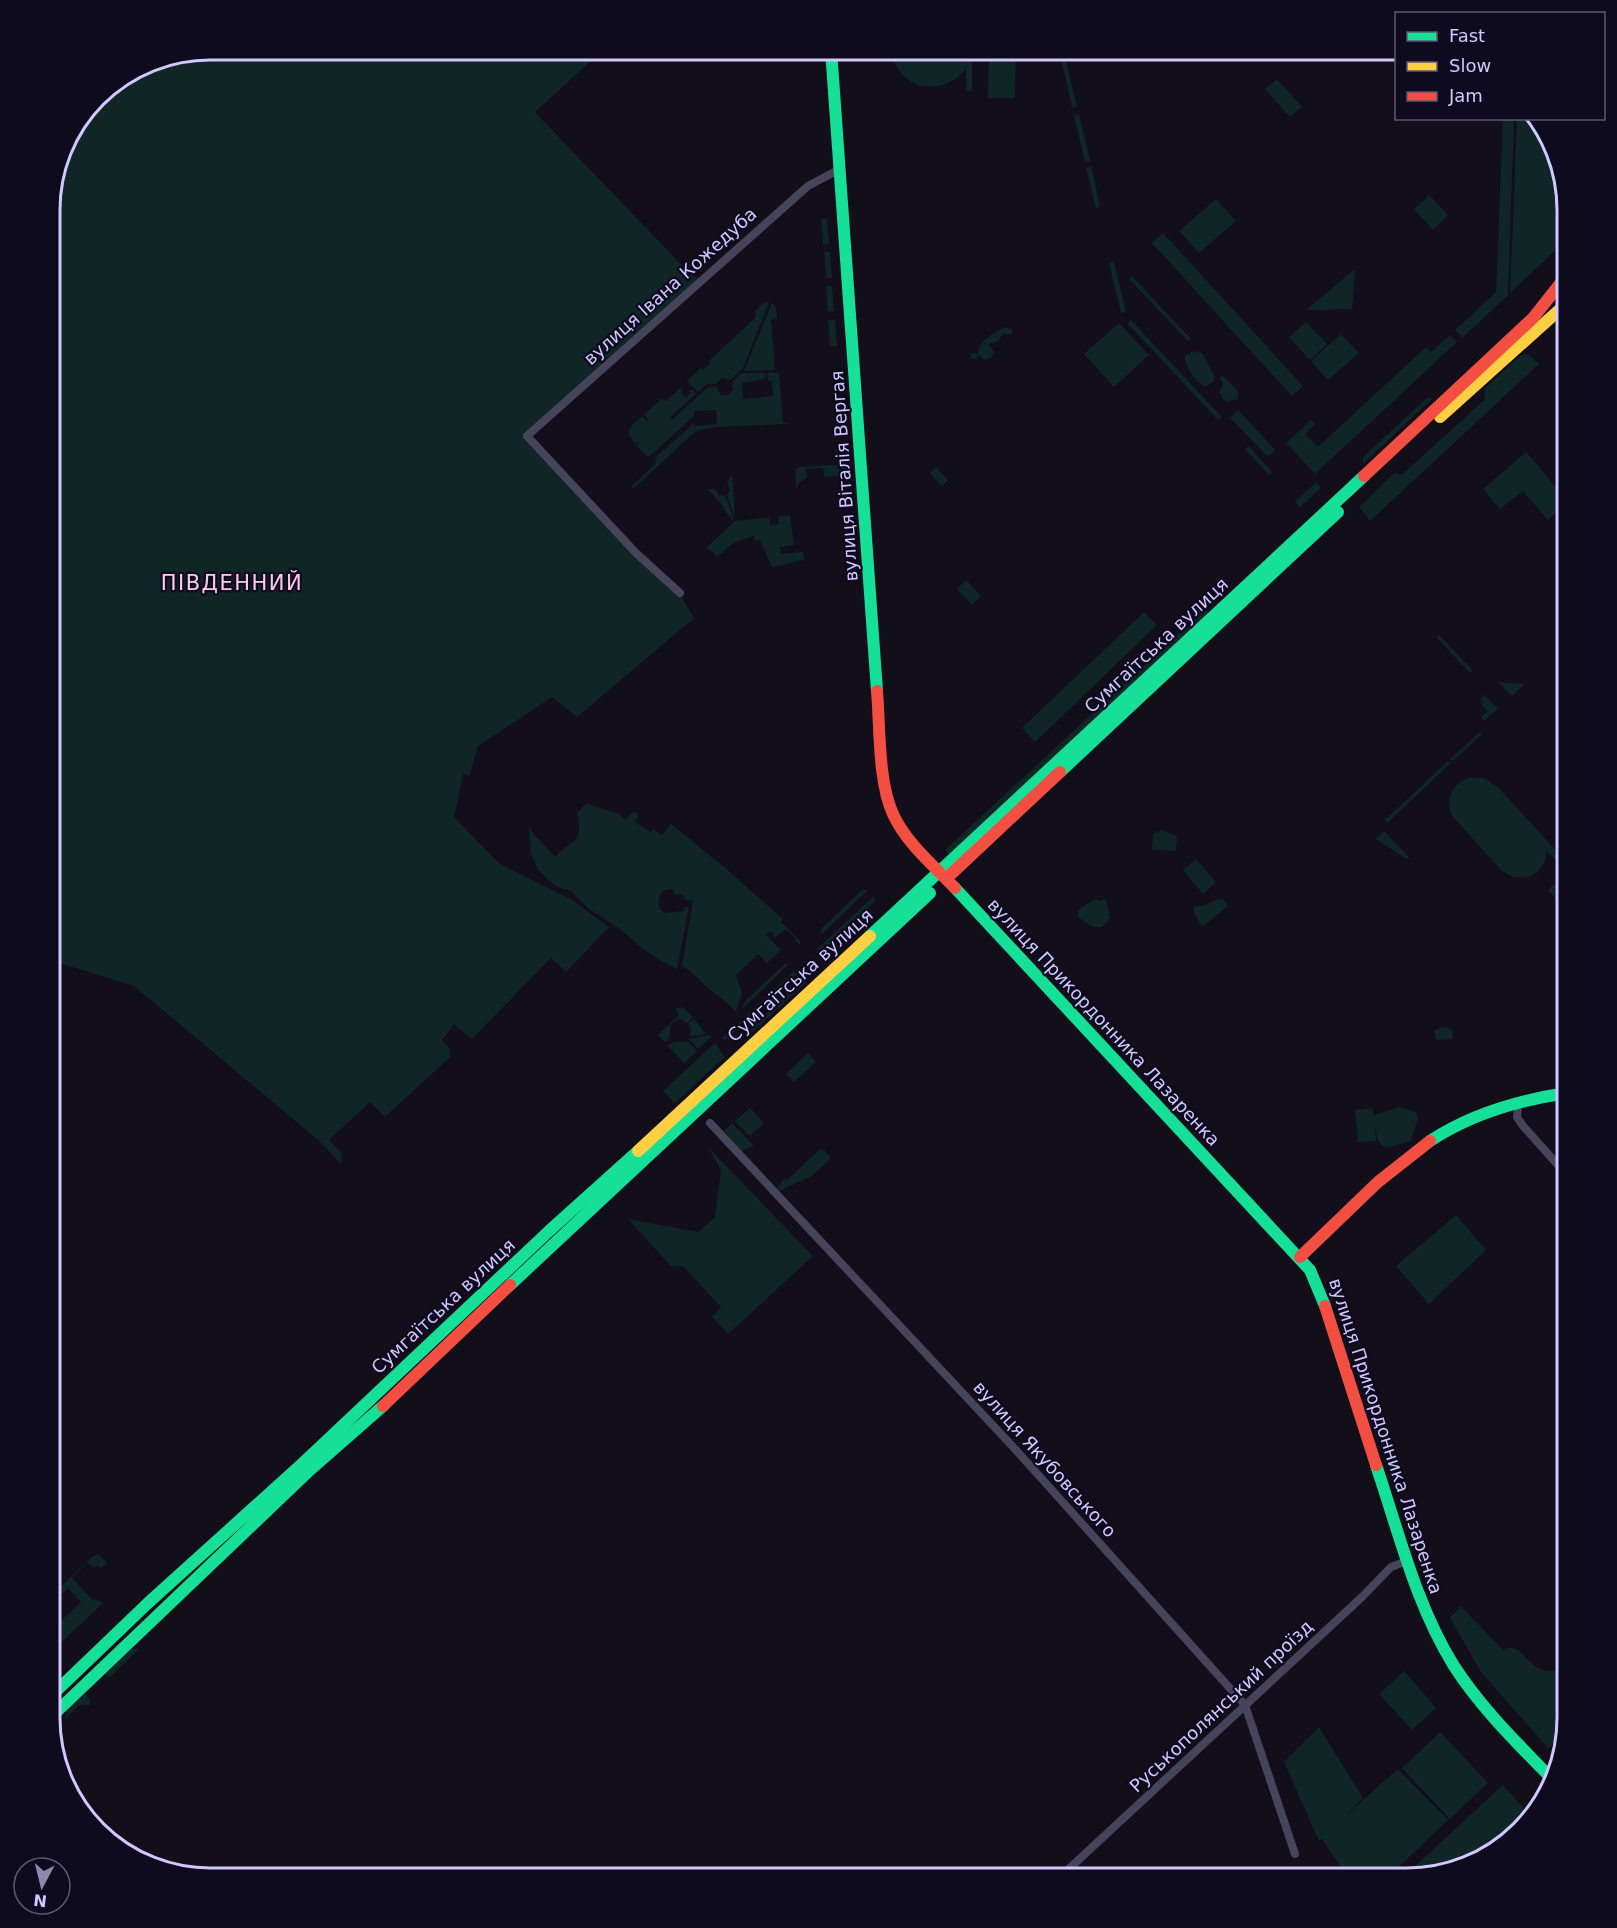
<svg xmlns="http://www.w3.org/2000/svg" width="1617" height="1928" viewBox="0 0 1617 1928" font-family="'DejaVu Sans',sans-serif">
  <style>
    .green { fill: #0f2526 }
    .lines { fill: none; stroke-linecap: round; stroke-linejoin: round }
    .street { stroke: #46445b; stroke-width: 8 }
    .fast { stroke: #16e098; stroke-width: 12 }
    .slow { stroke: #ffcf43; stroke-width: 12 }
    .jam { stroke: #f24e42; stroke-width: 12 }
    .labels { text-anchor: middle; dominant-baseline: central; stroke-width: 4.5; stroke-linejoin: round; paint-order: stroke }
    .street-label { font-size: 18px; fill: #d1c8ff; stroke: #0f0b1e }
    .quarter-label { font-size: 21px; letter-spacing: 1.5px; fill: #ffcaea; stroke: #0f0b1e }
    .rim { fill: none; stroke: #d1c8ff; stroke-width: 3 }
  </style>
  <rect width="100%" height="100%" fill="#120f1a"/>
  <path class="green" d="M210 50H603L535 112 691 275 703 279 527 436 681 596 694 618 577 717 552 697 478 746 469 776 463 774 454 817 500 864 572 900 609 927 566 972 551 958 472 1039 454 1024 442 1040 450 1049V1057L385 1117 370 1102 329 1140 342 1153 341 1164 317 1139 134 986 50 960V199L66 139 104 89 149 62Z
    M891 50H972V91H966V69C940 99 898 90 891 50Z
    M989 50H1016L1015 98H988Z
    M1066 61 1077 107 1072 108 1062 62Z
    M1277 79 1302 107 1290 117 1265 89Z
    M1079 114 1090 161 1085 162 1074 116Z
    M1503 119H1514L1508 295 1462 338 1455 330 1496 292Z
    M1517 119H1538L1559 159 1563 182 1561 245 1510 293Z
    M1091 166 1100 205 1096 209 1086 168Z
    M1429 195 1448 215 1433 230 1414 209Z
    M1216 199 1236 221 1199 253 1179 231Z
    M827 218 829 244 823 245 821 219Z
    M1163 233 1303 386 1292 396 1152 243Z
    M824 252H830L832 278H826Z
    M1114 262 1126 312 1121 313 1109 263Z
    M1355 269 1352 309 1306 310Z
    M1132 276 1191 339 1188 341 1129 279Z
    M826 286H832L834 311 828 312Z
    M769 302 743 368 730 380 722 378 716 384H707L698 392 687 381 701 368 703 370 711 363 709 361 756 317 755 311 763 303Z
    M772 303 776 308 777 318 771 320 775 370 744 371Z
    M835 319 837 346H830L828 320Z
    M1130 319 1222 417 1218 420 1128 324Z
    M1306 322 1327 344 1310 360 1289 337Z
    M1119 323 1149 355 1114 387 1084 354Z
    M1006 327 1012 329V334H1003L998 341 988 344 994 352 991 358 985 360 978 355 976 359 971 358 970 355 974 353 978 354C979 340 995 332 1006 327Z
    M1341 334 1359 353 1328 380 1311 361Z
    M1450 335 1457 342 1315 474 1286 443 1311 420 1315 424 1305 434 1318 447 1426 347 1431 352Z
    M1193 351 1202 353 1215 377 1214 381 1207 386C1198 386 1184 367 1185 356Z
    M1528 354 1539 364 1370 521 1359 507 1394 473 1402 475 1485 399 1484 389 1521 355Z
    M741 373H765V379L742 383 743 399 773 396 772 381H768L767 373H779L783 422 788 424 715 427 696 431 633 489 631 487 655 464 656 457 693 424 696 426 717 424 716 410 694 411V416L650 456H647L637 446 641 440 636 444C622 429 630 428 642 416L647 421 648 419 644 415 661 399 666 401 680 388 682 391 681 393 686 398 691 393 689 391 692 389 696 394 670 417 672 420 708 387H716L721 395H728L733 390 732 382Z
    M1223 376 1238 391V399L1228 402 1223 399 1219 392 1223 385 1220 377Z
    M1427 398H1433L1363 464V457Z
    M1238 410 1275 450 1270 456 1266 455 1230 418Z
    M1249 446 1272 472 1269 475 1245 449Z
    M1526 452 1567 500V503L1548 520 1523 491 1500 509 1483 489Z
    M848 464 849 475 824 477 823 468 806 469 807 477 800 482 796 488 795 470 799 467Z
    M936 467 948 480 942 486 930 473Z
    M732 475 735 519 727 495 730 491 727 482Z
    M1316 482 1321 488 1300 507 1295 502Z
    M707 489H715L719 495 725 496 734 519 732 520 723 508 724 507Z
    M790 515 794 545 780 547 781 554 803 552 804 560 772 567 760 540 755 541 754 536 733 543 717 557 709 549 706 548 735 521 773 517 769 518 770 525 779 524 778 517H774Z
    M966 580 981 596 972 605 957 589Z
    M1205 609 1211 615 950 856 945 850Z
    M1144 612 1157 625 1035 742 1022 728Z
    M1439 635 1473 671 1470 673 1437 638Z
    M1498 682 1525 684 1512 696Z
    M1485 695 1498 709 1484 721 1481 717 1488 711 1481 704 1483 702 1480 699Z
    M1480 732 1482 734 1453 761 1450 759Z
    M1448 761 1451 763 1387 823 1385 820Z
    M1473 777 1485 779 1499 788 1567 863 1562 867 1546 850 1545 861 1538 872 1526 878 1513 877 1502 871 1452 816C1444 798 1453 781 1473 777Z
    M586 803 619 814 625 820 634 811 639 815 635 822 651 832 653 829 662 835 671 824 724 867 783 919 781 922 800 941V945L795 940 796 938 785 929 776 937 770 931 766 935 781 950 767 963 758 954 736 975 742 992 736 1012C728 1003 722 999 713 992 701 984 696 973 682 966L693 900H685L683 895 675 894 672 889 662 891C658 900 656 908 665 913L683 911 685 907H689L677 969 661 961 642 948 620 929 589 909 571 891 558 887 548 880 538 869 531 854 529 829 531 828V831L555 857C573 838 584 846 577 814Z
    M1162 830 1177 836 1176 851 1151 850 1154 833Z
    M1384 831 1407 855 1410 860 1405 858 1376 839Z
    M1196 859 1216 882 1203 894 1183 870Z
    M1567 872V911L1548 890Z
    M862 890H868L821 935V929Z
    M874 896 875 901 825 948 816 950Z
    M1106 898 1110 918 1102 927H1093L1078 917V910L1095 899 1101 901Z
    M1223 899 1228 906 1202 927 1194 913V907C1206 906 1211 900 1223 899Z
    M786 963 788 965 742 1009 745 1001Z
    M794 971 797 974 727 1039H721Z
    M804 979 807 982 744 1040 755 1024Z
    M682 1007 693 1017 687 1023 681 1019C671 1021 669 1027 670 1037L665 1042 658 1035 679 1015 676 1008Z
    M694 1019 706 1034 690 1037 691 1030 689 1023Z
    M1444 1027 1452 1029 1453 1039 1436 1040 1434 1030Z
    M709 1035 711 1037 698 1049 689 1039Z
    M687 1041 697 1051 684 1063 667 1045 676 1042Z
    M715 1043 725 1057 675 1103 663 1091Z
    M808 1053 816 1062 794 1082 786 1074Z
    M1400 1107 1417 1113 1418 1119 1411 1141 1390 1147 1382 1146 1377 1138 1375 1124 1376 1141 1358 1142 1355 1110 1372 1108 1374 1115Z
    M750 1108 764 1123 750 1136 735 1121Z
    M732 1123 754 1146 741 1151 724 1131Z
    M708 1147 813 1256 728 1334 712 1317 721 1307 684 1267 671 1266 628 1219 698 1232 715 1217 721 1170Z
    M823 1149 831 1158 812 1176 779 1191 777 1189 784 1178 787 1180 819 1150Z
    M1456 1215 1486 1250 1429 1304 1396 1266Z
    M98 1554 107 1563 101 1568 98 1565 94 1568 87 1562 72 1578 93 1600 95 1599 103 1603 50 1653V1631L81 1602 68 1588 56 1599 55 1592 93 1556Z
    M1461 1606 1503 1650C1524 1638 1527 1677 1556 1670L1567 1682V1719L1564 1733 1548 1748 1481 1672 1450 1618Z
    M132 1649H139L109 1678 105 1674Z
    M1404 1671 1436 1708 1412 1730 1379 1694Z
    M85 1694 90 1699V1705H79L66 1718 65 1717 71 1707Z
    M1319 1727 1363 1798 1346 1815 1398 1769 1448 1820 1387 1878H1348L1322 1839 1319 1841 1284 1762Z
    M1440 1732 1488 1783 1450 1819 1402 1768Z
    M1503 1785 1530 1815 1505 1846 1458 1870 1402 1878Z"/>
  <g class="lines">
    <path class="street" d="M680 593 636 553 527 436 808 186 840 169
      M1518 1104 1517 1117 1523 1126 1567 1175
      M710 1123 1015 1449 1245 1705 1295 1854
      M1059 1878 1362 1597 1391 1567 1407 1561"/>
    <path class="fast" d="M831 50 877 691
      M1060 772 1338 512
      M955 888 1310 1270 1325 1306
      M870 936 1364 476
      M1430 1141C1471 1114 1519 1100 1567 1093
      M510 1285 930 893
      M1376 1465C1399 1533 1416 1605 1454 1666 1481 1708 1518 1744 1553 1780
      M50 1697 148 1603 303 1463 549 1231 638 1151
      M50 1718 310 1470 383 1406"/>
    <path class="slow" d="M1440 417 1567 303
      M638 1151 870 936"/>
    <path class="jam" d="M1364 476 1533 318 1567 275
      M877 691C880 726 878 782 893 814 906 843 934 866 955 888
      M949 876 1060 772
      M1300 1257 1378 1182 1430 1141
      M1325 1306 1376 1465
      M383 1406 510 1285"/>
  </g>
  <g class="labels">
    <g class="street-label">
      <text transform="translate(670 286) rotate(-42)">вулиця Івана Кожедуба</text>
      <text transform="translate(844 476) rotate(-94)">вулиця Віталія Вергая</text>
      <text transform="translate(1156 645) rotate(-43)">Сумгаїтська вулиця</text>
      <text transform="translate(800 975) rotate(-42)">Сумгаїтська вулиця</text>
      <text transform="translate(1104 1022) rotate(47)">вулиця Прикордонника Лазаренка</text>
      <text transform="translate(443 1306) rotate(-43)">Сумгаїтська вулиця</text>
      <text transform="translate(1386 1436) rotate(72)">вулиця Прикордонника Лазаренка</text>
      <text transform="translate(1045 1459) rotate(48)">вулиця Якубовського</text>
      <text transform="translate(1221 1706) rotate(-43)">Руськополянський проїзд</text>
    </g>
    <g class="quarter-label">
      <text x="232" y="583">ПІВДЕННИЙ</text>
    </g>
  </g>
  <path d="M0 0H1617V1928H0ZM210 60H1407A150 150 0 0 1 1557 210V1718A150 150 0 0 1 1407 1868H210A150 150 0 0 1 60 1718V210A150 150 0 0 1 210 60Z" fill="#0f0b1e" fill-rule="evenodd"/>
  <path class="rim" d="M210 60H1407A150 150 0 0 1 1557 210V1718A150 150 0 0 1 1407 1868H210A150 150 0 0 1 60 1718V210A150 150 0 0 1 210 60Z"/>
  <rect x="1395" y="12" width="210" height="108" fill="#0f0b1e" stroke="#5d5778" stroke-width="1.5"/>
  <rect x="1407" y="32" width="30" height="9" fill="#16e098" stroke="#5d5778" stroke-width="1.5"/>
  <text x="1449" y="42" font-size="18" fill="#d1c8ff">Fast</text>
  <rect x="1407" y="62" width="30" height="9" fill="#ffcf43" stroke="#5d5778" stroke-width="1.5"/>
  <text x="1449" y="72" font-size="18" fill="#d1c8ff">Slow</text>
  <rect x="1407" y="92" width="30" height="9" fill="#f24e42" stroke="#5d5778" stroke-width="1.5"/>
  <text x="1449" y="102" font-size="18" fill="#d1c8ff">Jam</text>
  <g transform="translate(42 1886) rotate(187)"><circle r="28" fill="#0f0b1e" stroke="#5d5778" stroke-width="1.5"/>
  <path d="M0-4.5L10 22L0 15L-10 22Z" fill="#8e87af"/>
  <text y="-9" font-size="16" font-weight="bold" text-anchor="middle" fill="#d1c8ff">N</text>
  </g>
</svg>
